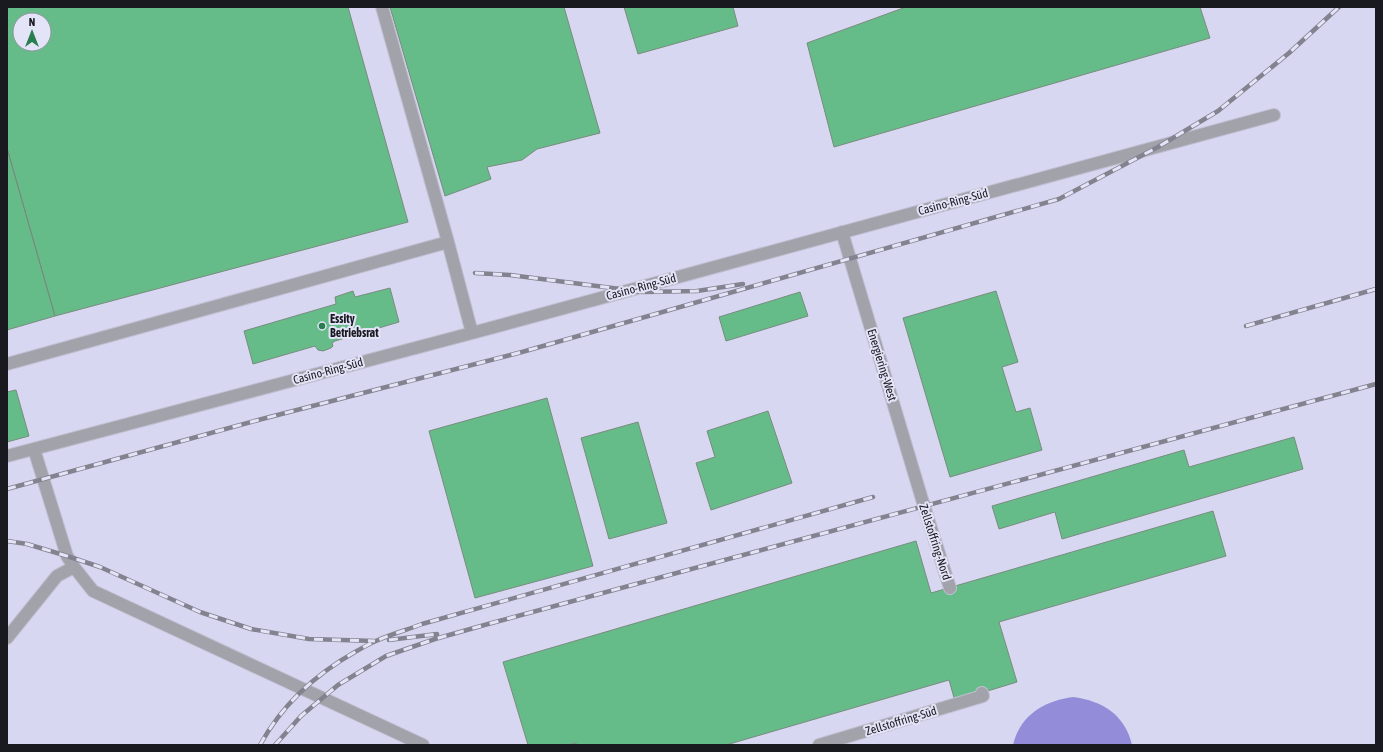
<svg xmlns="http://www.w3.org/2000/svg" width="1383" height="752" viewBox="0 0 1383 752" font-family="'Asap Condensed',sans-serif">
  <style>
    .built { fill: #d8d7f2; fill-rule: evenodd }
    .water { fill: #928cd9 }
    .building { fill: #65bc88; stroke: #798b7f; fill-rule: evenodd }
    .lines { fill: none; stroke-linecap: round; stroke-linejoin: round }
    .lane-casing { stroke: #bfbfd1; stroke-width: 14 }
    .lane { stroke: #a2a2ab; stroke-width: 12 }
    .rail-casing { stroke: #838390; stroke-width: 4.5 }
    .rail { stroke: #e4e4f8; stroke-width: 3; stroke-dasharray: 9; stroke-linecap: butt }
    .poi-dot { fill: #297e51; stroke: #e4e4f8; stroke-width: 1.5 }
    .labels { text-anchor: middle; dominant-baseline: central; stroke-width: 4; stroke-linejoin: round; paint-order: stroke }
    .street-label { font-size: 12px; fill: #191920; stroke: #e4e4f8 }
    .poi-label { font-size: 12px; font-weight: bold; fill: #191920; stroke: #e4e4f8; text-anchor: start }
  </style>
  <rect width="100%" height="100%" fill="#e4e4f8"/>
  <path class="built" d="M7 7H1376V745H7ZM20 20H44V44H20Z"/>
  <path class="water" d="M1073 697C1103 701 1125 715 1132 745H1013C1020 715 1044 701 1073 697Z"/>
  <path class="building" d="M7 7H348L408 222 55 316 7 148ZM20 20H44V44H20Z
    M390 7H564L600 133 537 149 522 160 487 167 491 179 445 196Z
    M624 7H733L738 26 638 54Z
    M906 7H1200L1210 38 834 147 807 43Z
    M7 148 55 316 7 330Z
    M390 288 399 322 335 341 332 343 333 346 331 348 323 351 318 350 315 346 253 364 244 331 336 304 335 297 353 291 355 297Z
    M996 291 1018 362 1002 367 1016 412 1030 408 1042 450 950 477 903 318Z
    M800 292 808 316 726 341 719 317Z
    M16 390 29 436 7 442V392Z
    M547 398 593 566 475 598 429 431Z
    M768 411 792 483 711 510 696 463 715 457 707 431Z
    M638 422 667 523 609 539 581 438Z
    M1294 437 1303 469 1062 539 1055 512 999 529 992 506 1184 450 1189 467Z
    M1213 511 1226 556 999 622 1017 682 955 701 949 680 726 745H576V743L568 745H528L503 662 916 541 931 593Z"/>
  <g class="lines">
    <defs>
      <path id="lane" d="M842 232 924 506 950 588
        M448 242 472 333
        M7 364 448 242 382 7
        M34 449 67 556 74 567 93 591 423 745
        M7 456 472 333 1274 115
        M7 638 57 576 74 567
        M819 745 983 696 982 693"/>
    </defs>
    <use href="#lane" class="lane-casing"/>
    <use href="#lane" class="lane"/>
    <defs>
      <path id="rail" d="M475 273 510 275 644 292 697 291 743 284
        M1246 326 1376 289
        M7 489 262 419 522 352 1059 199 1158 147 1218 111 1289 53 1339 7
        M7 541 27 544 67 556 100 567 200 612 251 629 309 639 375 641
        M389 640 437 634
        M260 745C282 705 316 674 355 652 362 648 369 644 376 641 391 634 407 630 422 624L873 497
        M275 745 301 716 338 685 386 656 435 639 488 624 1376 384"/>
    </defs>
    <use href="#rail" class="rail-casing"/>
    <use href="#rail" class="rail"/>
  </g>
  <circle class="poi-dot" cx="322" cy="326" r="4"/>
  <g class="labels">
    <g class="street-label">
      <text transform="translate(953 202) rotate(-15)">Casino-Ring-Süd</text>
      <text transform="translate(641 287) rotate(-15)">Casino-Ring-Süd</text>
      <text transform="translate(882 365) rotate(73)">Energiering-West</text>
      <text transform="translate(328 371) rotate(-15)">Casino-Ring-Süd</text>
      <text transform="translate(935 542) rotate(72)">Zellstoffring-Nord</text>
      <text transform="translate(901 721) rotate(-17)">Zellstoffring-Süd</text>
    </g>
    <g class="poi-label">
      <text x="330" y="319">Essity<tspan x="330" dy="14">Betriebsrat</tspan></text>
    </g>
  </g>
  <rect width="1383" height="752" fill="none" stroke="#191920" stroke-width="16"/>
  <g transform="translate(32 32)"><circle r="19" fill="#e4e4f8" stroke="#9393a2"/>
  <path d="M0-3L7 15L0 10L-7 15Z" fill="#297e51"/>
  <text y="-6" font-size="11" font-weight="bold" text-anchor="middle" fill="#191920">N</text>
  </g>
</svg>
